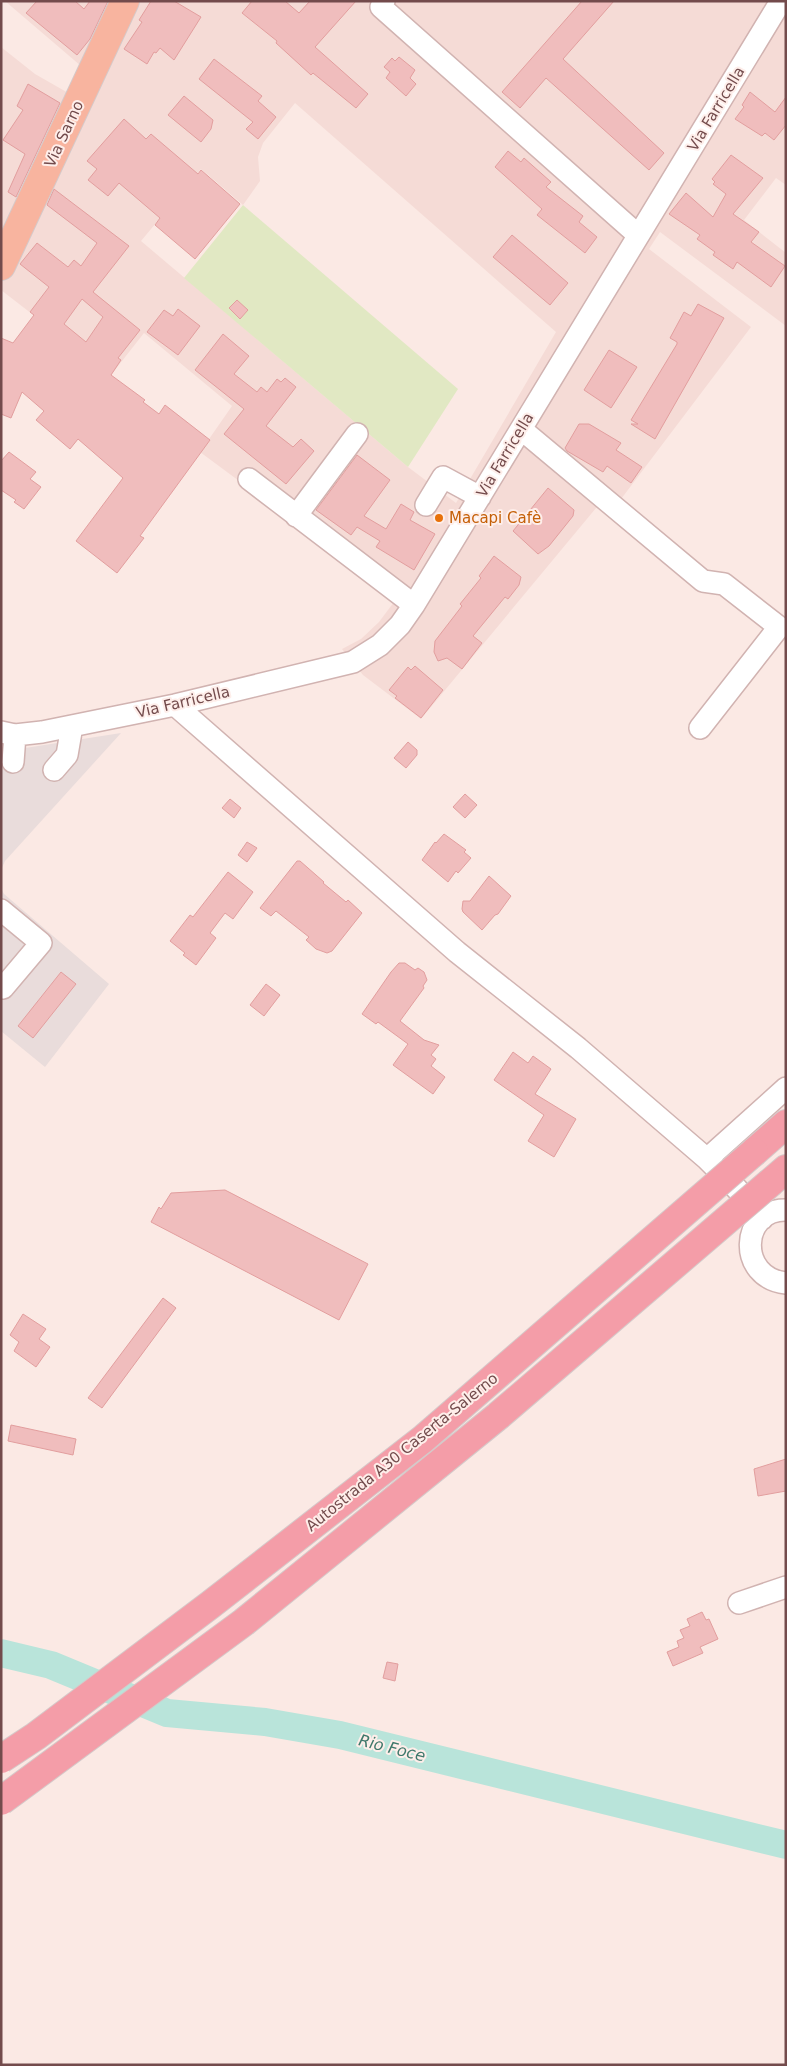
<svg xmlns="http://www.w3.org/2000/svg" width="787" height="2066" viewBox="0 0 787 2066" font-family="'DejaVu Sans',sans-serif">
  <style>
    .residential { fill: #f5dbd6; fill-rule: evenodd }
    .industrial { fill: #e9dcdb }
    .green { fill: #e1e8c3 }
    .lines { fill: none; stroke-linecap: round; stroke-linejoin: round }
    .river { stroke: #b9e4da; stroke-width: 28 }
    .building { fill: #f0bdbd; stroke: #e29e9e; fill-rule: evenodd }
    .minor-casing { stroke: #d1b3b1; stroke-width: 24 }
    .major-casing { stroke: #d5c9c9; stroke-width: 30 }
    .highway-casing { stroke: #d5c9c9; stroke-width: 30 }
    .minor { stroke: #fff; stroke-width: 21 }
    .major { stroke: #f8b49f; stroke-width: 28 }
    .highway { stroke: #f49da8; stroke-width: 28 }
    .highway-bridge-casing { stroke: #d5c9c9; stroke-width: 30; stroke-linecap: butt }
    .highway-bridge { stroke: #f49da8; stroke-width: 28 }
    .food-dot { fill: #e8710a; stroke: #feeeea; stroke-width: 2 }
    .labels { text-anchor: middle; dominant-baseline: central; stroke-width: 4; stroke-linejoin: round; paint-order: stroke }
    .street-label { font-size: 15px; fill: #734b4c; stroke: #feeeea }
    .food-label { font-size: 15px; fill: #c56008; stroke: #feeeea; text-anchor: start }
    .water-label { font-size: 16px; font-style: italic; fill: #3f786b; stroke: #feeeea }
  </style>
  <rect width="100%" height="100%" fill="#fbe9e4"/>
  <path class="residential" d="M5 1H786V185L776 178 744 220 786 253V326L660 232 649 249 751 327 612 511 601 502 421 719 363 675 342 649 361 639 379 622 397 598 200 452 232 406 144 333 111 375 1 290V47L35 74 70 94 81 66ZM295 103 556 332 456 503 408 467 141 241 201 169 243 205 260 181 258 157 263 143Z"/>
  <path class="industrial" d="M121 733 5 861 1 870V749L6 751Z
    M1 888 4 894 109 984 45 1067 1 1031Z"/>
  <path class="green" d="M243 205 458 389 408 467 184 278Z"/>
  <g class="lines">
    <path class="river" d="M1 1653 51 1665 167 1713 265 1722 340 1735 786 1845"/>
  </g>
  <path class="building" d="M37 1H75L84 9 90 1H108L90 39 77 55 26 13Z
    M151 1H174L201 17 174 60 160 48 156 53 154 52 147 64 124 49 142 22 139 20Z
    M252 1H285L299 13 310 1H356L315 47 368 94 356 108 313 73 311 75 276 43 277 41 242 13Z
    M582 1H614L563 59 664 153 649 170 546 78 520 108 502 92Z
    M399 57 415 70 410 78 416 84 406 96 386 78 390 72 384 67 392 58 395 61Z
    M214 59 262 96 258 101 276 117 258 139 246 129 253 122 199 79Z
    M28 84 60 103 16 197 8 192 25 154 3 140 23 110 17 106Z
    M750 92 775 112 786 97V125L774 140 765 133 762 136 735 119 744 107 742 105Z
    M184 96 213 120 211 129 201 142 168 115Z
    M124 119 146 139 151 134 198 174 201 170 240 204 195 259 155 225 160 218 119 183 108 196 88 180 97 169 87 161Z
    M508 151 521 162 524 158 551 182 546 187 583 216 579 222 597 237 585 253 537 215 542 209 495 167Z
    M731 155 763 178 733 214 759 232 751 242 785 266 771 287 737 262 733 269 713 255 715 252 697 239 700 235 669 214 686 193 713 217 726 194 713 184 715 182 712 179Z
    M54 189 129 246 93 292 140 330 118 358 121 360 111 375 145 400 143 402 159 414 165 405 210 440 140 536 144 538 117 573 76 541 123 478 78 439 70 449 36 420 44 411 22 392 11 418 1 414V338L13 343 34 315 30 312 49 287 20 264 37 243 68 267 74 260 81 266 97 243 47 205ZM82 299 103 317 86 342 64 324Z
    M512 235 568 283 550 305 493 257Z
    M237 300 248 310 240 319 229 308Z
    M698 304 724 318 655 439 631 424H638L631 420 677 344V342L670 338 684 312 691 316Z
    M178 309 200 326 178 355 147 332 164 310 173 316Z
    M223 334 249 356 234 374 257 392 261 387 267 392 277 379 281 382 285 378 296 387 266 426 293 447 301 439 314 451 286 484 224 434 244 409 195 370Z
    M609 350 637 367 611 408 584 390Z
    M579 424H589L621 443 616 450 642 467 631 483 607 466 603 472 567 451 565 448Z
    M9 452 36 472 30 479 41 487 24 509 14 502 16 500 1 490V461Z
    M357 455 390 480 364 516 386 529 401 504 414 512 410 520 435 534 414 570 376 547 380 541 357 527 351 535 316 510Z
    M548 488 574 510 573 516 549 546 538 554 513 531Z
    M494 556 521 577 519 585 508 599 505 597 473 636 482 643 462 669 447 658 438 661 434 652 435 641 462 606 460 604 481 578 479 576Z
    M415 666 443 690 421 718 395 698 397 696 389 690 408 667 411 670Z
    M408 742 417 750V755L406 768 394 758Z
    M465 794 477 805 465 818 453 807Z
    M230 799 241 808 234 818 222 808Z
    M444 834 466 850 464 852 471 858 458 873 456 871 448 882 422 860 435 842 436 843Z
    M247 842 257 848 247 862 238 855Z
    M297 861H300L324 882 323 883 346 902 348 900 362 913 332 951 327 953 316 949 306 940 309 937 276 911 271 916 260 908Z
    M228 872 253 892 233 919 225 913 210 933 216 938 196 965 183 955 185 953 170 941 190 915 193 917Z
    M489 876 511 896 498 914 495 915 482 930 463 912 462 909 463 901H470Z
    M399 963H405L415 970 418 968 424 972 427 980 423 986 424 988 400 1021 424 1040 439 1045 431 1055 436 1059 431 1066 445 1077 433 1094 393 1065 408 1044 378 1022 376 1024 362 1014 391 972Z
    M61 972 76 984 33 1038 18 1026Z
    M266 984 280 995 264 1016 250 1005Z
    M513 1052 528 1063 533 1056 551 1069 535 1094 576 1119 554 1157 528 1141 544 1115 494 1080Z
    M225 1190 368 1264 339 1320 151 1222 159 1207 161 1209 171 1193Z
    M163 1298 176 1308 102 1408 88 1398Z
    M23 1314 46 1329 39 1339 50 1347 36 1367 14 1351 19 1342 10 1335Z
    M11 1425 76 1439 73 1455 8 1441Z
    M786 1459V1491L758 1496 754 1469Z
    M702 1612 706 1620 709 1619 718 1639 700 1647 703 1653 673 1666 667 1652 679 1647 677 1641 684 1638 680 1630 690 1626 687 1619Z
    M387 1662 398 1664 395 1681 383 1678Z"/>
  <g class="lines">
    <defs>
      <path id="minor" d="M384 1 381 7 638 235
        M521 429 703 581 724 584 779 627 700 728
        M249 479 414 605
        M426 505 443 477 480 497
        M296 516 357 434
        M175 705 457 952 578 1048 707 1159 737 1189 762 1219
        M1 732 15 735 42 732 175 705 353 662 380 645 400 625 414 605 781 1
        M13 762 15 735
        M54 770 67 755 72 726
        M1 910 41 943 3 988
        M707 1159 786 1088
        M786 1210C740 1209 737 1278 786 1283
        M739 1603 786 1587"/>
      <path id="major" d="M1 266 125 1"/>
      <path id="highway" d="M754 1152 786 1124
        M771 1182 786 1169"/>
    </defs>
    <use href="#minor" class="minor-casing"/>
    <use href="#major" class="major-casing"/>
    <use href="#highway" class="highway-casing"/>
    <use href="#minor" class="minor"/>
    <use href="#major" class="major"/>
    <use href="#highway" class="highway"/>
    <defs>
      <path id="highway-bridge" d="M1 1759 36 1736 210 1605 423 1439 754 1152
        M1 1801 244 1622 498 1416 771 1182"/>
    </defs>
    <use href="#highway-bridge" class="highway-bridge-casing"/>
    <use href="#highway-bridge" class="highway-bridge"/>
  </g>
  <circle class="food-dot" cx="439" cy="518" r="5"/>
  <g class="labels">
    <g class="street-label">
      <text transform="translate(716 109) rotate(-59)">Via Farricella</text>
      <text transform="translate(64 134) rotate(-65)">Via Sarno</text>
      <text transform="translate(505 455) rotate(-59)">Via Farricella</text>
      <text transform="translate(183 702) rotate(-13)">Via Farricella</text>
      <text transform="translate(402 1452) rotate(-39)">Autostrada A30 Caserta-Salerno</text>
    </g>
    <g class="food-label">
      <text x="449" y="518">Macapi Cafè</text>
    </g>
    <g class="water-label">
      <text transform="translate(392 1748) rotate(14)">Rio Foce</text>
    </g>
  </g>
  <rect width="787" height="2066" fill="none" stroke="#734b4c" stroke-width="5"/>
</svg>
